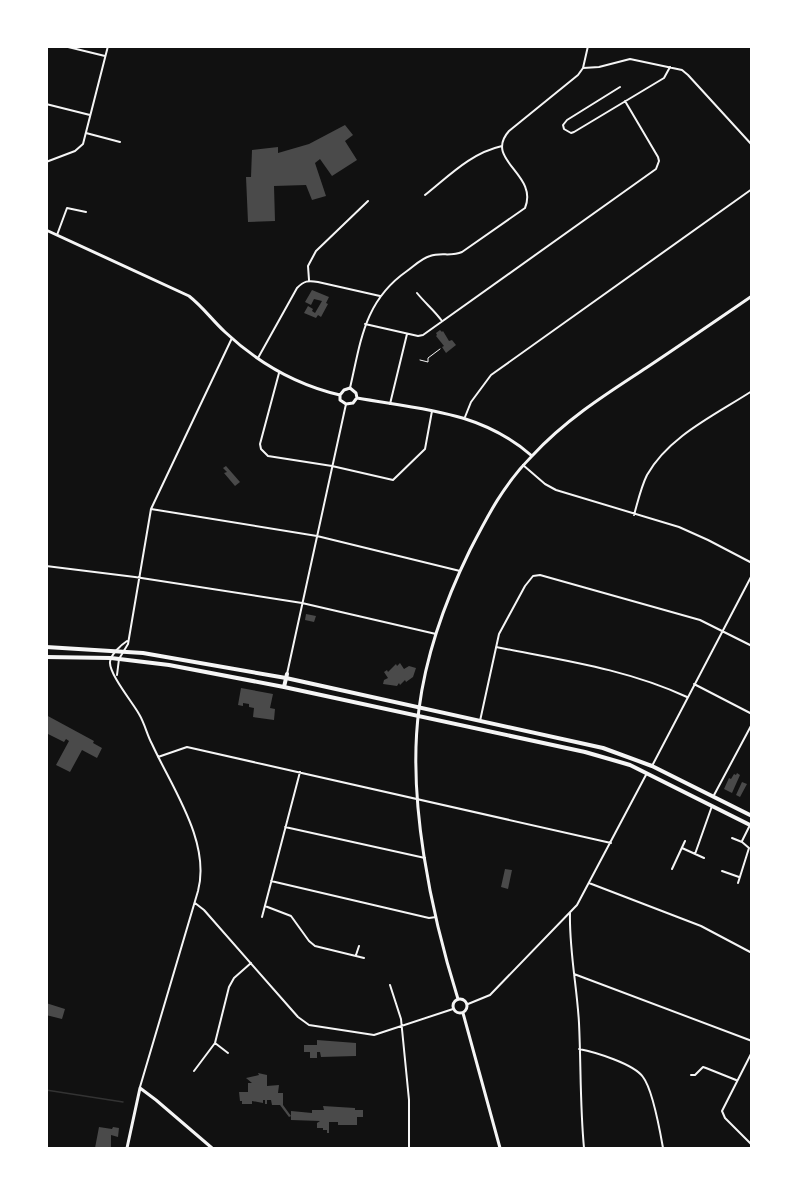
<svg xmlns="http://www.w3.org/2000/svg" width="798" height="1195" viewBox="0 0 798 1195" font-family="'PT Sans Narrow',sans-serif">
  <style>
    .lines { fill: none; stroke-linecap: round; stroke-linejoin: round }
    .stream { stroke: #333; stroke-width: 1.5 }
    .building { fill: #4a4a4a }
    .service { stroke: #f5f5f5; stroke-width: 1 }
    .minor { stroke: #f5f5f5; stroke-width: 2 }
    .tertiary { stroke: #f5f5f5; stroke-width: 3 }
    .trunk { stroke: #f5f5f5; stroke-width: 4 }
  </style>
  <rect width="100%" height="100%" fill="#111"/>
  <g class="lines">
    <path class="stream" d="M46 1090 123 1102"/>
  </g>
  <path class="building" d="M345 125 353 135 345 141 357 160 332 176 320 159 315 163 326 196 312 200 306 185 274 186 275 221 248 222 246 177H251L252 150 278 147V153L309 144Z
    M312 290 329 297 326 303 328 304 321 317 318 315 316 318 304 313 308 306 313 309 312 311 315 313 322 301 314 299 311 305 305 302Z
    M440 330 442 332 443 331 449 341 452 340 456 345 446 353 442 347 444 346 436 336 437 335 436 333Z
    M226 466 240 482 235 486 224 473 227 472 223 468Z
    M306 614 316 616 314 622 305 620Z
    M400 663 404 669 409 666 416 668 413 677 406 682 405 680 400 685 399 683 397 686 383 684 384 680 388 678 384 672 387 670 388 672 396 664 397 666Z
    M241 688 273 694 270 708 275 709 274 720 253 717 254 708 249 707V704L243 703V706L238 705Z
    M46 715 94 741 93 743 102 748 97 758 82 750 70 772 56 765 69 741 66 739 64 742 46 733Z
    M737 773 740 775 732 793 724 789 729 778 731 779 734 774 736 775Z
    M742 782 747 784 740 797 736 795Z
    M505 869 512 870 508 889 501 887Z
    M46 1003 65 1009 62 1019 46 1015Z
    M317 1040 356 1043V1056L321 1057 320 1052H317V1058H310V1052H304V1045H317Z
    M258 1073 267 1075V1086L279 1085 278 1093H283V1105L291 1116 289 1117 280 1105H272L271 1100H267V1104H265V1100H263V1103L252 1101V1104H242V1101H240L239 1092H248V1083H252L246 1078 259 1075Z
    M323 1106 355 1108V1110H363V1117H357V1125H338V1122H329V1133H327V1130H323V1128H317V1123L320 1121 291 1120V1111L312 1113V1110H324Z
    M99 1127 112 1129 113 1127 119 1128 118 1137 111 1135V1148H95Z"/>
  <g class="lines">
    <path class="service" d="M420 360 428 362V358L440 349"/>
    <path class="minor" d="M64 46 105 56
      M583 68 599 67 630 59 682 70 688 75 752 145
      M620 87 567 120 563 125 564 129 571 133 574 132 664 78 670 67
      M46 104 90 115
      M86 133 120 142
      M46 162 75 151 83 144 108 46
      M425 195C450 175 471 153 502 146
      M57 235 67 208 86 212
      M309 280 308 266 316 251 368 201
      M417 293C425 303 434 310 442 321
      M365 324 418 336 423 335 656 169 659 161 658 157 625 101
      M258 358 297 288C304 281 308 280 318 282L380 296
      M279 373 260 444 261 449 268 456 332 466 393 480 425 449 432 411
      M350 388C361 341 364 301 407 271 414 266 422 258 430 256 441 252 451 257 462 252L525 208C539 174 483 160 509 131L578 75 583 68 588 46
      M390 404 407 334
      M465 417 471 402 491 375 752 189
      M523 465 545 484 556 490 679 527 708 540 752 563
      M151 509 317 536 460 571
      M634 515C638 501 641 487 647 475 669 436 715 415 752 391
      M46 566 135 577 302 603 436 634
      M127 641C121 645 111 654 110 662 109 674 133 703 139 714 145 724 147 735 152 744 172 788 211 842 198 891L140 1087
      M496 647C561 660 627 669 687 697
      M287 674 346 404
      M117 675 119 659 128 644 151 509 232 338
      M694 684 752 714
      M480 721 499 634 525 586 533 576 540 575 700 620 752 646
      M158 757 187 747 611 843
      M652 766 752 575
      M713 797 752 724
      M285 827 425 858
      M732 838 742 842 749 848 738 883
      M742 841 750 825
      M682 848 704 858
      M695 854 712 806
      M672 869 685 841
      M722 871 739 877
      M271 881 429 918 436 917
      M589 883 701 926 752 953
      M195 903 204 910 298 1017 309 1025 374 1035 453 1009
      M265 906 291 916 309 941 315 946 364 958
      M570 913C569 950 577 986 579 1023 581 1065 580 1107 584 1148
      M262 917 300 772
      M356 955 359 946
      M574 974 752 1041
      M390 985 401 1019 409 1100V1148
      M468 1004 490 995 577 905 647 773
      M215 1043 228 1053
      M579 1049C595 1052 634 1064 643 1077 653 1090 660 1131 663 1148
      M752 1052 722 1111 725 1118 752 1145
      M194 1071 215 1043 229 987 234 978 251 963
      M691 1075H695L703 1067 706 1068 736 1080"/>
    <path class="tertiary" d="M46 230 189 296C203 307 212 320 225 332 257 362 297 385 340 395
      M340 395 344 390 350 388 356 393 357 398
      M340 395V400L346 404 353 403 356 399
      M357 398C420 409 481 411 532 456
      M453 1006a7 7 0 1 1 14 0a7 7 0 1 1-14 0Z
      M458 999C431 913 407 799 419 709 426 654 446 599 470 550 488 515 504 484 532 456 565 420 606 394 646 368 682 344 717 320 752 296
      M463 1013 500 1148
      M127 1148 140 1088 156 1100 212 1148"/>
    <path class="trunk" d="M46 647 143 653 286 678 603 748 652 766 752 816
      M46 657 111 658 169 665 284 687 585 752 630 765 752 826
      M284 687 287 674"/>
  </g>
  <rect width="798" height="1195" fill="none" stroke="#ffffff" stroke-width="96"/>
</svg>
